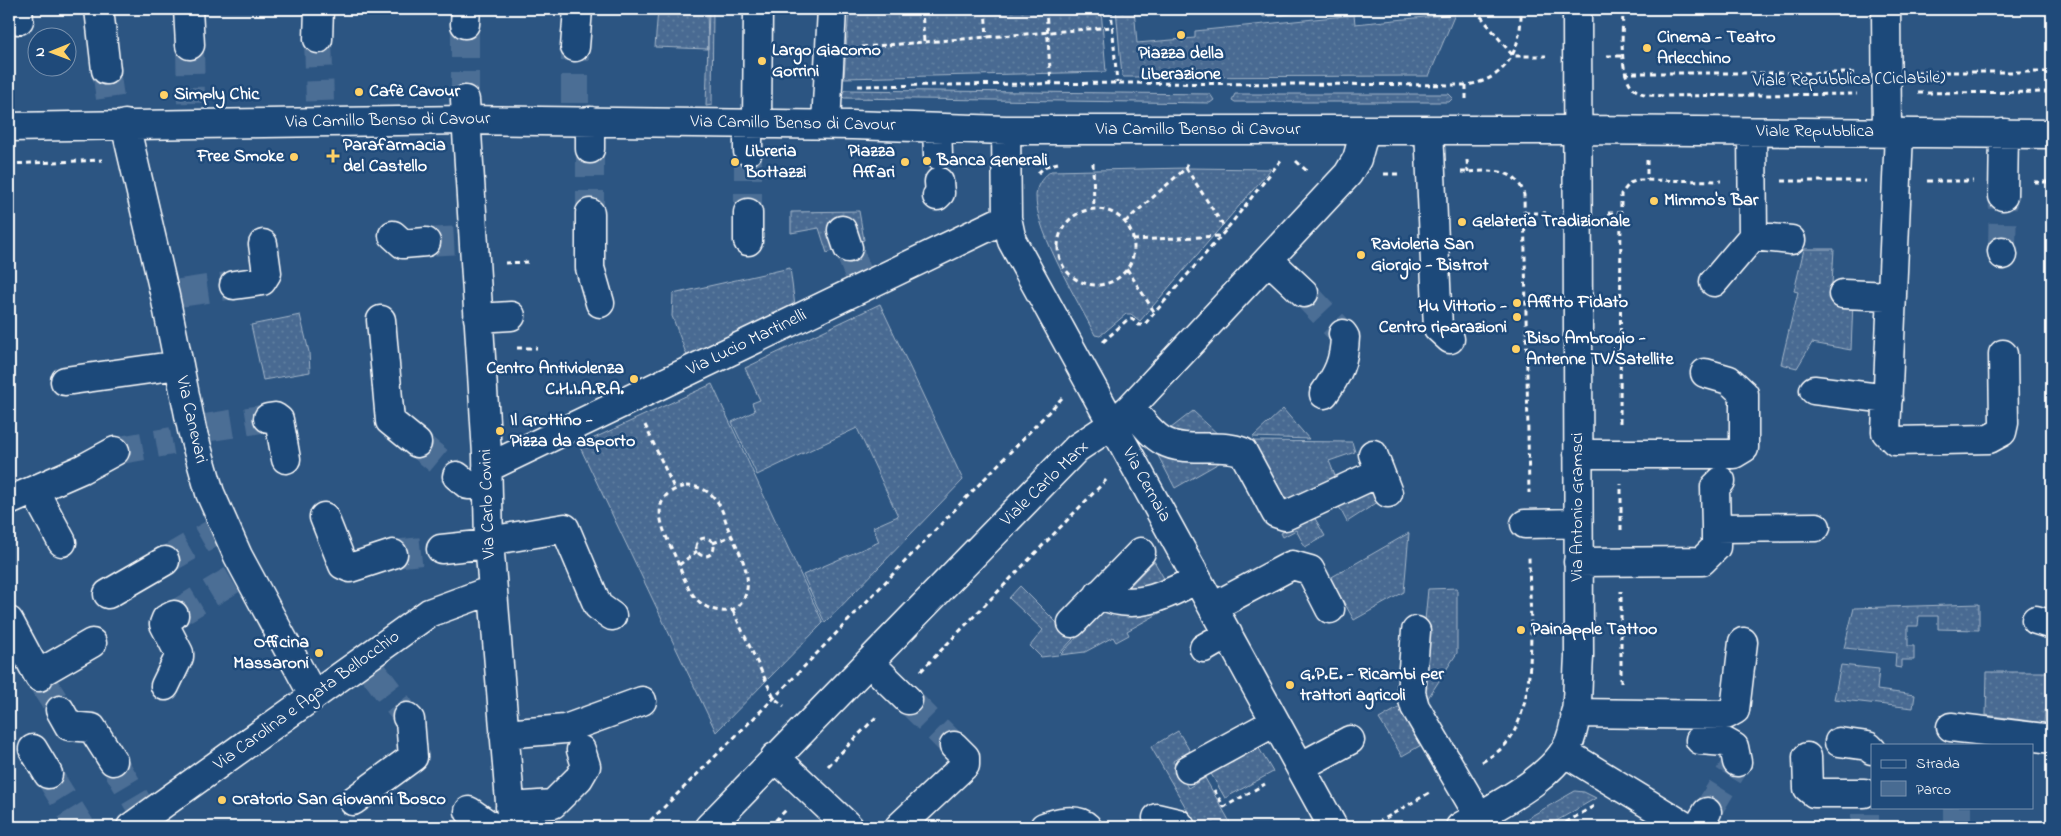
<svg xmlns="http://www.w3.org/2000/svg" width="2061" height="836" viewBox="0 0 2061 836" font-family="'Indie Flower',sans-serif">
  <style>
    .green { fill: url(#green-dots); stroke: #a4b5c8 }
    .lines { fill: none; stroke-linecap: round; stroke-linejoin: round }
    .minor-tunnel { stroke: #4c6e95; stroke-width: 28; stroke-dasharray: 28 14; stroke-linecap: butt }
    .minor-casing { stroke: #fff; stroke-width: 31 }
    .path { stroke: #fff; stroke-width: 3; stroke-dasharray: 5 4; stroke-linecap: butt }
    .minor { stroke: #1f4a7a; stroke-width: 28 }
    .poi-dot { fill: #ffd166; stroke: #1f4a7a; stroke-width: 2 }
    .labels { text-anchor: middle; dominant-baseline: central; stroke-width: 5; stroke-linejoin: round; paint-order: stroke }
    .poi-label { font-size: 18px; font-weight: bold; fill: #fff; stroke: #1f4a7a; text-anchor: start }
    .street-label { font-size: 18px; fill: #fff; stroke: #1f4a7a }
  </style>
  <defs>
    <pattern id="green-dots" width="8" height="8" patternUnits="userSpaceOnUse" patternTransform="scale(1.25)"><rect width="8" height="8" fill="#486b92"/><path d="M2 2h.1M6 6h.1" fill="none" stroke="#6381a2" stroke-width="1.8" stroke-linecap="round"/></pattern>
  </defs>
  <rect width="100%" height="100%" fill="#2c5582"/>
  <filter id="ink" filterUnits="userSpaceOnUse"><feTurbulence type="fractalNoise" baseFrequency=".02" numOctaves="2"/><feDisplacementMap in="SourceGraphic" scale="10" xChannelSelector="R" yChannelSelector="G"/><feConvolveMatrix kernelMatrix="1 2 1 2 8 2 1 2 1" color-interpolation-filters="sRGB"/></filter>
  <g filter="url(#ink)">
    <path class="green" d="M658 9H707L708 49 655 47Z
      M709 9H713L712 105 706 106Z
      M849 9H1101L1106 72 844 78Z
      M1116 9H1134L1137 43 1195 38V31L1354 15 1355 24 1455 14 1429 76 1124 77 1122 76Z
      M1261 9H1335L1263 17Z
      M1409 9H1460L1462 11 1409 15Z
      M845 90 1210 94 1214 100 1210 103 844 98 841 95Z
      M1235 94H1449L1453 98 1449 102H1235L1232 100Z
      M1186 168 1271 169 1140 321 1131 314H1126L1100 336 1095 335C1080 304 1028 220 1037 189 1040 180 1045 176 1051 171Z
      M859 211 864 240 827 253 819 228 791 233V212Z
      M1804 249H1834L1831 301 1853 302 1851 350 1812 343 1797 368 1781 364 1798 292 1794 291Z
      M790 268 795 306 687 356 672 316 673 294Z
      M880 304 963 480 825 623 803 575 879 542 873 527 898 516 857 428 757 475 732 422 755 411 752 403 760 400 745 368Z
      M300 315 309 352 310 372 263 380 251 325Z
      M712 384 823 623 716 732 579 445Z
      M1283 409 1309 439 1253 437Z
      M1193 411 1221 437 1166 432Z
      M1252 441 1352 442 1355 452 1329 461 1338 483 1283 504 1264 460Z
      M1152 444 1233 455 1175 488Z
      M1373 484 1381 500 1347 522 1336 501Z
      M1313 515 1325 536 1305 547 1296 530 1283 537 1281 533Z
      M1409 533 1404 592 1354 620 1330 578Z
      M1154 561 1166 582 1124 592Z
      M1020 586 1073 639 1058 655 1041 657 1030 646 1043 630 1009 598Z
      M1457 588V653L1428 698 1419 683 1428 589Z
      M1178 603 1127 631 1129 635 1116 642 1113 637 1085 652 1060 655 1104 609Z
      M1979 604V630L1938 629V616H1919L1918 626H1908V646H1914V660H1901V668L1895 667 1896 653 1844 648 1854 608Z
      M1841 665 1879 669 1877 690 1915 695 1913 708 1834 699Z
      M1987 672H2050L2049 683 2052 684 2051 710H2045L2044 723 1986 715Z
      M1400 707 1423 744 1402 756 1379 719Z
      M1178 731 1190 751 1173 761 1188 788 1205 778 1230 822 1221 827H1197L1151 747Z
      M1257 745 1273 772 1225 798 1210 772Z
      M1575 791 1584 792 1596 798 1546 827H1512Z"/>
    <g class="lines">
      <path class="minor-tunnel" d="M318 39 320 101
        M190 45 191 103
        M106 70 111 105
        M465 100V24
        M575 103V47
        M590 149V213
        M748 151V213
        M426 242 461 240
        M848 248 860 278
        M2002 251 2003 196
        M180 293 234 285
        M1304 293 1343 334
        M205 428 268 418
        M417 443 457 476
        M115 451 172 441
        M393 554 441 549
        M165 561 215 532
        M174 615 232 580
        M372 670 407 717
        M39 677 60 710
        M908 700 954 746
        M113 761 139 805
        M48 774 81 827
        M1957 807V827
        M1707 812 1737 762
        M1865 814V827"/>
      <defs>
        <path id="minor" d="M18 9 19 20
          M99 9 106 70
          M188 9 190 45
          M1886 9 1887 133
          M465 24 466 9
          M318 39 319 9
          M575 47 578 9
          M465 100 487 454 489 541 512 827
          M757 123 758 9
          M125 124 165 296 192 430 210 493 238 556 313 695
          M826 124 832 9
          M9 127 465 120 852 125 1006 130H1577L2052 134
          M937 128 938 155
          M1006 130 1007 218 1012 241 1333 827
          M1429 130 1438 328 1450 339
          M1899 133 1886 432 1895 441 1989 439 2002 432 2004 423 2003 354
          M590 149V121
          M748 151V123
          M937 196 940 193 939 182
          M2003 196 2004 133
          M590 213V268L600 303
          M842 230 848 248
          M393 235 403 244 426 242
          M1753 236 1791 240
          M748 241V213
          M2002 251 2003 255
          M1269 260 1304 293
          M1714 282 1753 236 1752 132
          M234 285 262 281 267 273 263 244
          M1843 294 1892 296
          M478 318 511 316
          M381 320 390 421 417 443
          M65 381 179 365
          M1814 390 1888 399
          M1324 394C1338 374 1344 362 1345 337L1343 334
          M1130 408C1140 418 1150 434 1163 441 1187 454 1218 442 1243 452L1276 513 1285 516 1380 472
          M268 418 275 417 279 420 286 459
          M1373 454 1388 493
          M1578 454H1734L1744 448V394L1729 380 1705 373
          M487 468 1007 218
          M457 476 468 485H487
          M34 490 62 542
          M9 501 82 469 115 451
          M324 517 343 565 350 568 393 554
          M1525 524 1578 523
          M1716 528 1715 487 1721 481
          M489 541 565 528 598 606 612 616
          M441 549 489 544
          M1578 562 1702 561 1716 547V528L1816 527
          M108 594 165 561
          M1099 594C1134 612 1165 596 1197 579
          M1213 607 1292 565 1310 570 1330 609
          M2036 620 2052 625
          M9 621 39 677
          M1072 623 1141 552
          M1416 631 1411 693 1415 707 1479 816
          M1204 648 1228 634
          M869 662 908 700
          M38 674 92 643
          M165 686 179 657V653L164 624 166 619 174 615
          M60 710 69 726 92 728 113 761
          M1575 713 1726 715 1735 710 1743 642
          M1951 727 2052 739
          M504 734 565 729 642 701
          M1700 740 1725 742 1734 747 1737 762
          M1839 742 1868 746 1872 750
          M33 749 48 774
          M1564 752 1686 827
          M775 757 849 827
          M1807 757 1808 788 1814 793H1864
          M1300 767 1350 740
          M1189 769 1275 722
          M353 801 413 757 410 720 407 717
          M510 807 553 804 579 778 586 766 581 750
          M469 811 492 827
          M1157 818 1178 823 1181 827
          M131 827 429 613 492 590
          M709 827 1077 448 1113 424 1130 408 1348 174 1357 159 1365 130
          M899 827 965 765V757L954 746
          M1044 827C1056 822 1077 817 1087 827
          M1460 827C1492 808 1557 777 1570 740 1579 715 1577 683 1579 657L1577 9
          M1698 827 1707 812"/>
      </defs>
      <use href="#minor" class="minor-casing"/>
      <path class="path" d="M922 9 924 42
        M985 9 987 37
        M1046 9 1051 84
        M1111 9 1117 83
        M1475 9 1513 56H1546
        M1623 9C1623 30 1617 79 1637 91 1645 96 1655 95 1664 96L1857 94
        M862 47 1113 27
        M1607 56H1623
        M1917 72H2052
        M1624 73H1856
        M1466 85V99
        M858 86 1117 83 1466 85C1508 80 1522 47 1521 9
        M1918 93 2052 92
        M1467 160 1468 172
        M1647 160V180
        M1296 161 1308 172
        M1093 163 1094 208
        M9 164 102 160
        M1186 168 1226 230
        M1461 172C1486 172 1516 164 1524 195L1529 493
        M1038 173 1046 166 1058 163
        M1384 174H1400
        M1782 181H1866
        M1927 181H1973
        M2034 182H2052
        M1058 247a38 38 0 1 1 76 0a38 38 0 1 1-76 0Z
        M1524 213H1546
        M1608 213H1621
        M1125 222 1186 168 1188 162
        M1133 240 1221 236
        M505 263 528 262
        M1127 269 1155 313
        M1103 342 1127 320 1132 319 1139 325H1144L1226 230 1281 160
        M517 348H537
        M1620 423 1621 194 1630 183 1638 180 1721 181
        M645 425 674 488
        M686 486C698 486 709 490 716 500 722 507 725 519 728 528 738 550 760 585 738 606 732 611 728 612 721 611 691 608 685 579 675 556 663 530 644 495 686 486Z
        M1621 530V484
        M696 547a9 9 0 1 1 18 0a9 9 0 1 1-18 0Z
        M713 543 732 536
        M679 565 697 551
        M733 611 774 698 784 706
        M921 671 1108 478
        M1621 683V591
        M1482 762C1492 756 1502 750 1509 740 1540 694 1529 609 1529 554
        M828 766 878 715
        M1214 790 1224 807 1265 784
        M644 827 774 698 1062 398
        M769 827 786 810
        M1370 827 1429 793
        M1558 827 1594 806"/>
      <use href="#minor" class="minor"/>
    </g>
  </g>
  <g class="poi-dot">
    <circle cx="1181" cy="35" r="5"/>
    <circle cx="1647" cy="48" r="5"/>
    <circle cx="762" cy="61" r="5"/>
    <circle cx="359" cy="92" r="5"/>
    <circle cx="164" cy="95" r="5"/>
    <path d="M330.5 148.5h5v5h5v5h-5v5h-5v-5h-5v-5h5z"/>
    <circle cx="294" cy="157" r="5"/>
    <circle cx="927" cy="161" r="5"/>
    <circle cx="735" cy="162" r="5"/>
    <circle cx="905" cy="162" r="5"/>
    <circle cx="1654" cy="201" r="5"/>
    <circle cx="1462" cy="222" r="5"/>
    <circle cx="1361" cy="255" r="5"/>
    <circle cx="1517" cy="303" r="5"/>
    <circle cx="1517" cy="317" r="5"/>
    <circle cx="1516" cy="349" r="5"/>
    <circle cx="634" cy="379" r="5"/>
    <circle cx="500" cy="431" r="5"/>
    <circle cx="1521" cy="630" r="5"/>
    <circle cx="319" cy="653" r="5"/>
    <circle cx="1290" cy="685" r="5"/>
    <circle cx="222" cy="800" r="5"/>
  </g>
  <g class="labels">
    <g class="poi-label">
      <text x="1657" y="38">Cinema - Teatro<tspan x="1657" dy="21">Arlecchino</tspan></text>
      <text x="772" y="51">Largo Giacomo<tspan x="772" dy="21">Gorrini</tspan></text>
      <text x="1181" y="54" text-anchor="middle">Piazza della<tspan x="1181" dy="21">Liberazione</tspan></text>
      <text x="369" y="92">Cafè Cavour</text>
      <text x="174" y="95">Simply Chic</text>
      <text x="343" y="146">Parafarmacia<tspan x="343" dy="21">del Castello</tspan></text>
      <text x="745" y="152">Libreria<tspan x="745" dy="21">Bottazzi</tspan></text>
      <text x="895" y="152" text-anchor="end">Piazza<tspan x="895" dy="21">Affari</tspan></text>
      <text x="284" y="157" text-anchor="end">Free Smoke</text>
      <text x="937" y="161">Banca Generali</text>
      <text x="1664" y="201">Mimmo's Bar</text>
      <text x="1472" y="222">Gelateria Tradizionale</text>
      <text x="1371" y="245">Ravioleria San<tspan x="1371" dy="21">Giorgio - Bistrot</tspan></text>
      <text x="1527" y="303">Affitto Fidato</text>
      <text x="1507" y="307" text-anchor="end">Hu Vittorio -<tspan x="1507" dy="21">Centro riparazioni</tspan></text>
      <text x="1526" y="339">Biso Ambrogio -<tspan x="1526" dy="21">Antenne TV/Satellite</tspan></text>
      <text x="624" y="369" text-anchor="end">Centro Antiviolenza<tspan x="624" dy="21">C.H.I.A.R.A.</tspan></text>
      <text x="510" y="421">Il Grottino -<tspan x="510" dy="21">Pizza da asporto</tspan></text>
      <text x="1531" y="630">Painapple Tattoo</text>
      <text x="309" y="643" text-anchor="end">Officina<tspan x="309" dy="21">Massaroni</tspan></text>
      <text x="1300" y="675">G.P.E. - Ricambi per<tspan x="1300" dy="21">trattori agricoli</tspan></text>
      <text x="232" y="800">Oratorio San Giovanni Bosco</text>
    </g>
    <g class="street-label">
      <text transform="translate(1849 80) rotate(-1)">Viale Repubblica (Ciclabile)</text>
      <text transform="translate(388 121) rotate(-1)">Via Camillo Benso di Cavour</text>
      <text transform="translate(793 124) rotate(1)">Via Camillo Benso di Cavour</text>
      <text x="1198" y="130">Via Camillo Benso di Cavour</text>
      <text x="1815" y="132">Viale Repubblica</text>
      <text transform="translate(747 343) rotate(-26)">Via Lucio Martinelli</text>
      <text transform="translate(191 420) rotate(77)">Via Canevari</text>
      <text transform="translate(1045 484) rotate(-44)">Viale Carlo Marx</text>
      <text transform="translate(1146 485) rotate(61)">Via Cernaia</text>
      <text transform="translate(488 504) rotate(-92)">Via Carlo Covini</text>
      <text transform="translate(1578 507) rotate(-90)">Via Antonio Gramsci</text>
      <text transform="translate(307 701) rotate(-36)">Via Carolina e Agata Bellocchio</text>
    </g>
  </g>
  <rect width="2061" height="836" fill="none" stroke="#1f4a7a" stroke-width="30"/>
  <rect x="15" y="15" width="2031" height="806" fill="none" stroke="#fff" stroke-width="2" filter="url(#ink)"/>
  <rect x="1871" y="744" width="162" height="65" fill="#1f4a7a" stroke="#7992af"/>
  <rect x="1881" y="760" width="25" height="8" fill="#1f4a7a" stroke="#7992af"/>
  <text x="1916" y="768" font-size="15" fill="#ffffff">Strada</text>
  <rect x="1881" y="781" width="25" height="15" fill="#486b92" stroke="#7992af"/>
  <text x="1916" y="794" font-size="15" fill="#ffffff">Parco</text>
  <g transform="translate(52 52) rotate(269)"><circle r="24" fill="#1f4a7a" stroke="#7992af"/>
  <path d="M0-4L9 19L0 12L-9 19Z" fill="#ffd166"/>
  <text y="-8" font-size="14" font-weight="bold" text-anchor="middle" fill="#ffffff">N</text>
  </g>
</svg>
